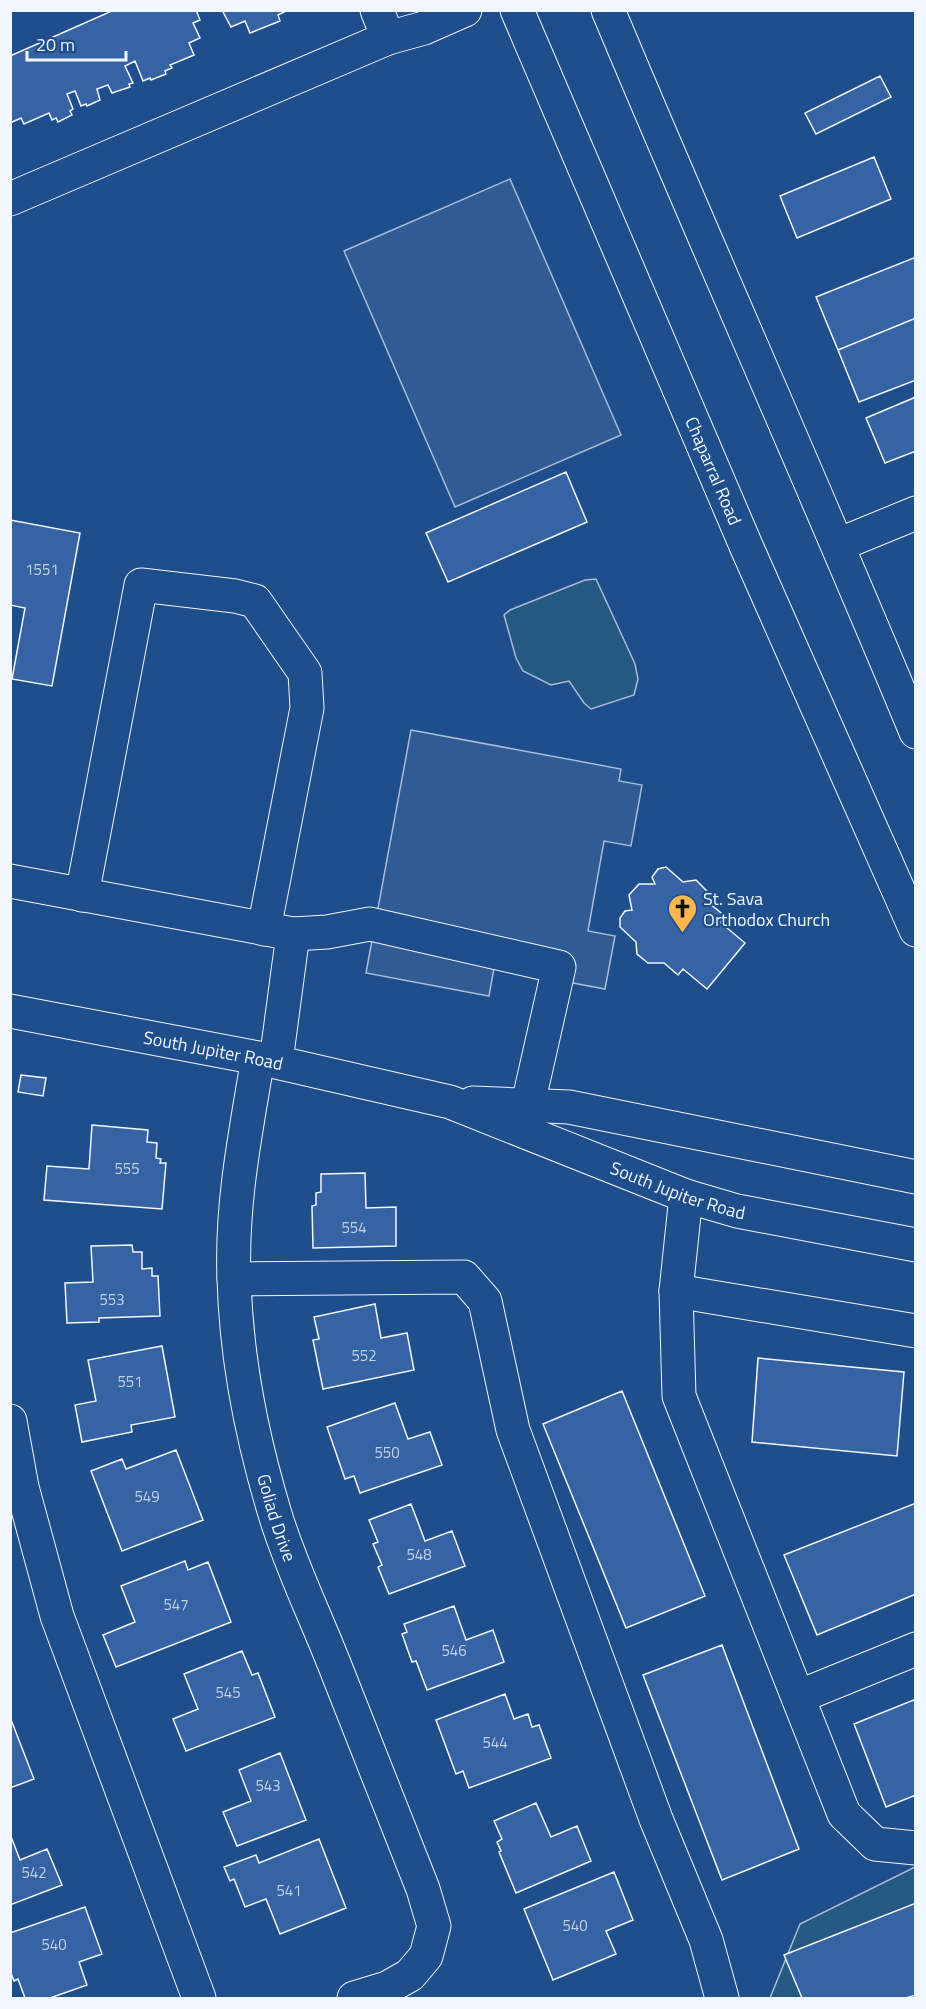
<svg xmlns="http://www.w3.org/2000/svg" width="926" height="2009" viewBox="0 0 926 2009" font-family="'Titillium Web',sans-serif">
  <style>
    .green { fill: #245a82; stroke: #a8bbd7; stroke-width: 1.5 }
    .parking { fill: #305b95; stroke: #a8bbd7; stroke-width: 1.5 }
    .building { fill: #3563a3; stroke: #f2f6ff; stroke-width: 1.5 }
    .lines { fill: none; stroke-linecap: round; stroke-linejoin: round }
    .minor-casing { stroke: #f2f6ff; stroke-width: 35 }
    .major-casing { stroke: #f2f6ff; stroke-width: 35 }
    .minor { stroke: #1f4e8c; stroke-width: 33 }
    .major { stroke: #1f4e8c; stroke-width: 33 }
    .labels { text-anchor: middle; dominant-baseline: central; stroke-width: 4.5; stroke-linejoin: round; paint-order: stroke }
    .number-label { font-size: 15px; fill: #c3d1e8 }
    .street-label { font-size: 18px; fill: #f2f6ff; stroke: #1f4e8c }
    .poi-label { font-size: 18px; fill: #f2f6ff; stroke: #1f4e8c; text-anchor: start }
  </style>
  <rect width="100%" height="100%" fill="#1f4e8c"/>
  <path class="green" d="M596 579 635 664 638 679 634 695 591 709 584 703 569 681 551 685 523 671 516 658 504 615 510 610 585 580Z
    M915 1867V1998H770L800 1924Z"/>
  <path class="parking" d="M510 179 621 435 455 507 344 251Z
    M411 730 621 769 619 781 642 785 631 846 604 841 588 931 615 936 605 989 494 968 489 996 366 973Z"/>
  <path class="building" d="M114 10H196L200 20 193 23 200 38 189 43 194 55 170 65 172 68 165 71 166 74 151 80 150 78 143 81 135 61 125 66 133 83 129 84 130 87 112 93 108 85 97 89 100 100 87 106 86 104 81 106 75 91 67 94 73 109 70 111 72 115 58 122 56 118 52 120 49 113 24 124 21 118 10 123V56Z
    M222 10H288L278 15 280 21 250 33 245 21 231 27Z
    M880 76 891 97 816 134 805 113Z
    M874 157 891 199 797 238 780 196Z
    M916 257V318L838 350 816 297Z
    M916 318V380L859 402 838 350Z
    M916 397V451L885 463 866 418Z
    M566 472 587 522 448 582 426 533Z
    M10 520 80 533 52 686 12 679 25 608 10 605Z
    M666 867 683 882 696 880 707 891 709 903 725 916 720 922 745 943 707 989 683 969 678 975 664 963H648L637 954 636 942 620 927V918L625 911 632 910 629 895 639 884H655L652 877 658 869Z
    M21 1075 46 1078 43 1096 18 1092Z
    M92 1125 148 1130 147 1142 157 1143 156 1158 161 1159 160 1163H166L162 1209 44 1200 47 1166 89 1169Z
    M365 1173 366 1208 396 1207V1246L313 1248 312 1206 316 1205V1193L321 1192V1174Z
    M132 1245 133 1252H142V1269L152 1268V1276H158L160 1316 99 1318V1322L67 1323 65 1283 93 1282 91 1246Z
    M375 1304 381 1338 407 1333 414 1370 323 1389 313 1340 319 1339 314 1317Z
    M162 1346 175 1417 131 1425 132 1432 82 1442 75 1405 96 1401 88 1360Z
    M758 1358 904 1372 897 1456 752 1442Z
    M622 1391 705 1596 626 1628 543 1424Z
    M395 1403 408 1439 430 1432 442 1465 360 1493 354 1476 345 1479 327 1427Z
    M176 1450 203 1520 122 1551 91 1471 122 1459 126 1469Z
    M916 1503V1594L817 1635 784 1555Z
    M411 1504 425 1541 452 1531 465 1566 389 1594 378 1567 382 1565 373 1544 378 1542 369 1520Z
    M185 1561 188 1570 208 1562 231 1622 116 1667 103 1635 135 1622 121 1586Z
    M454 1606 466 1640 493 1630 504 1662 427 1690 416 1661 412 1662 402 1634 407 1632 404 1624Z
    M722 1645 799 1849 722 1880 643 1675Z
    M242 1651 252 1675 258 1673 275 1717 186 1751 173 1719 198 1709 184 1674Z
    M505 1694 514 1719 528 1714 532 1727 539 1725 551 1758 469 1788 463 1771 456 1774 436 1720Z
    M916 1699V1795L886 1807 854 1724Z
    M10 1717 34 1779 10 1788Z
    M280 1753 306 1820 237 1846 223 1812 251 1801 239 1770Z
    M536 1803 551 1837 577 1826 591 1861 516 1893 499 1852 501 1851 497 1842 502 1839 494 1821Z
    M10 1834 20 1860 47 1849 62 1885 10 1905Z
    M319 1839 346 1908 280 1934 266 1899 245 1907 234 1879 230 1881 224 1867 256 1855 259 1863Z
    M614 1872 633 1920 606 1931 616 1954 553 1980 524 1909Z
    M916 1903V1995L906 1998H802L784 1955Z
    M85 1907 102 1954 79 1962 87 1985 50 1998H25L18 1979 14 1981 10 1971V1933Z"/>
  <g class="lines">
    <defs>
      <g id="minor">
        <path d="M377 10 388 38"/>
        <path d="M10 199 388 38 424 28 465 10"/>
        <path d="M838 545 916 513"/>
        <path d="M10 881 293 934 276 1061"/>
        <path d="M82 895 141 585 235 596 255 601 305 673 307 708 264 929"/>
        <path d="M293 934 327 932 370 924 559 967 528 1104"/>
        <path id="s1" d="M10 1011 258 1058 450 1102 686 1196 737 1211 916 1245"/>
        <path id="s2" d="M258 1058C246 1131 231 1203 234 1278 236 1357 252 1438 275 1514 290 1564 314 1613 333 1661 363 1737 393 1813 423 1889L434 1926 426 1956 410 1975 387 1988 354 1998"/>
        <path d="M473 1103 569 1107 916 1177"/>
        <path d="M686 1196 676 1291 679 1396 844 1814 875 1844 916 1848"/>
        <path d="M234 1279 464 1277 485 1301 513 1430 656 1819 706 1940 722 1998"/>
        <path d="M676 1291 916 1331"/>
        <path d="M10 1421 22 1487 57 1616 199 1998"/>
        <path d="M798 1697 916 1649"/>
      </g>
      <g id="major">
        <path id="s3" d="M517 10 747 548 916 930"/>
        <path d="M608 10C709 252 816 490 916 732"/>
      </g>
    </defs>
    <use href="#minor" class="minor-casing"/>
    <use href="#major" class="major-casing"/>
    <use href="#minor" class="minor"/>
    <use href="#major" class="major"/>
  </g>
  <defs>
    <symbol id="church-pin" viewBox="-11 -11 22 30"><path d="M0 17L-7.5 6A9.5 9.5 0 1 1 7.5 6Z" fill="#ffb74d" stroke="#1f4e8c"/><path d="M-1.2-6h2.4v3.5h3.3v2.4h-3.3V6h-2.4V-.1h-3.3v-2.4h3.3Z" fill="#111"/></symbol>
  </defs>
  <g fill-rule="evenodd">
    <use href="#church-pin" x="666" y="892" width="33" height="45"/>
  </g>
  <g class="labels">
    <g class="number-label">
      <text x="42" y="569">1551</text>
      <text x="127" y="1168">555</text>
      <text x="354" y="1227">554</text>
      <text x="112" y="1299">553</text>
      <text x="364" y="1355">552</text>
      <text x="130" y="1381">551</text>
      <text x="387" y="1452">550</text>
      <text x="147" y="1496">549</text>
      <text x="419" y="1554">548</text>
      <text x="176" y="1604">547</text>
      <text x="454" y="1650">546</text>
      <text x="228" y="1692">545</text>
      <text x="495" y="1742">544</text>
      <text x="268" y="1785">543</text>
      <text x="34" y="1872">542</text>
      <text x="289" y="1890">541</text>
      <text x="575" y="1925">540</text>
      <text x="54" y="1944">540</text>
    </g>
    <g class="street-label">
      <text stroke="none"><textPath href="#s3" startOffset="501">Chaparral Road</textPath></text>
      <text stroke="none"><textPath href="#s1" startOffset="207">South Jupiter Road</textPath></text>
      <text stroke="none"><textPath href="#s1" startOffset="694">South Jupiter Road</textPath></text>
      <text stroke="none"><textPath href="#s2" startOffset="466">Goliad Drive</textPath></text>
    </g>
    <g class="poi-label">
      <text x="703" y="898">St. Sava<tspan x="703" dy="21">Orthodox Church</tspan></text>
    </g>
  </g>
  <rect width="926" height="2009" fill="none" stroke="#f2f6ff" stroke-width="24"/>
  <path d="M27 51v9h99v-9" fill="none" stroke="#f2f6ff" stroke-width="3"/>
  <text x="36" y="51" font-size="18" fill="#f2f6ff" stroke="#1f4e8c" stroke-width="4.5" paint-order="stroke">20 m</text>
</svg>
